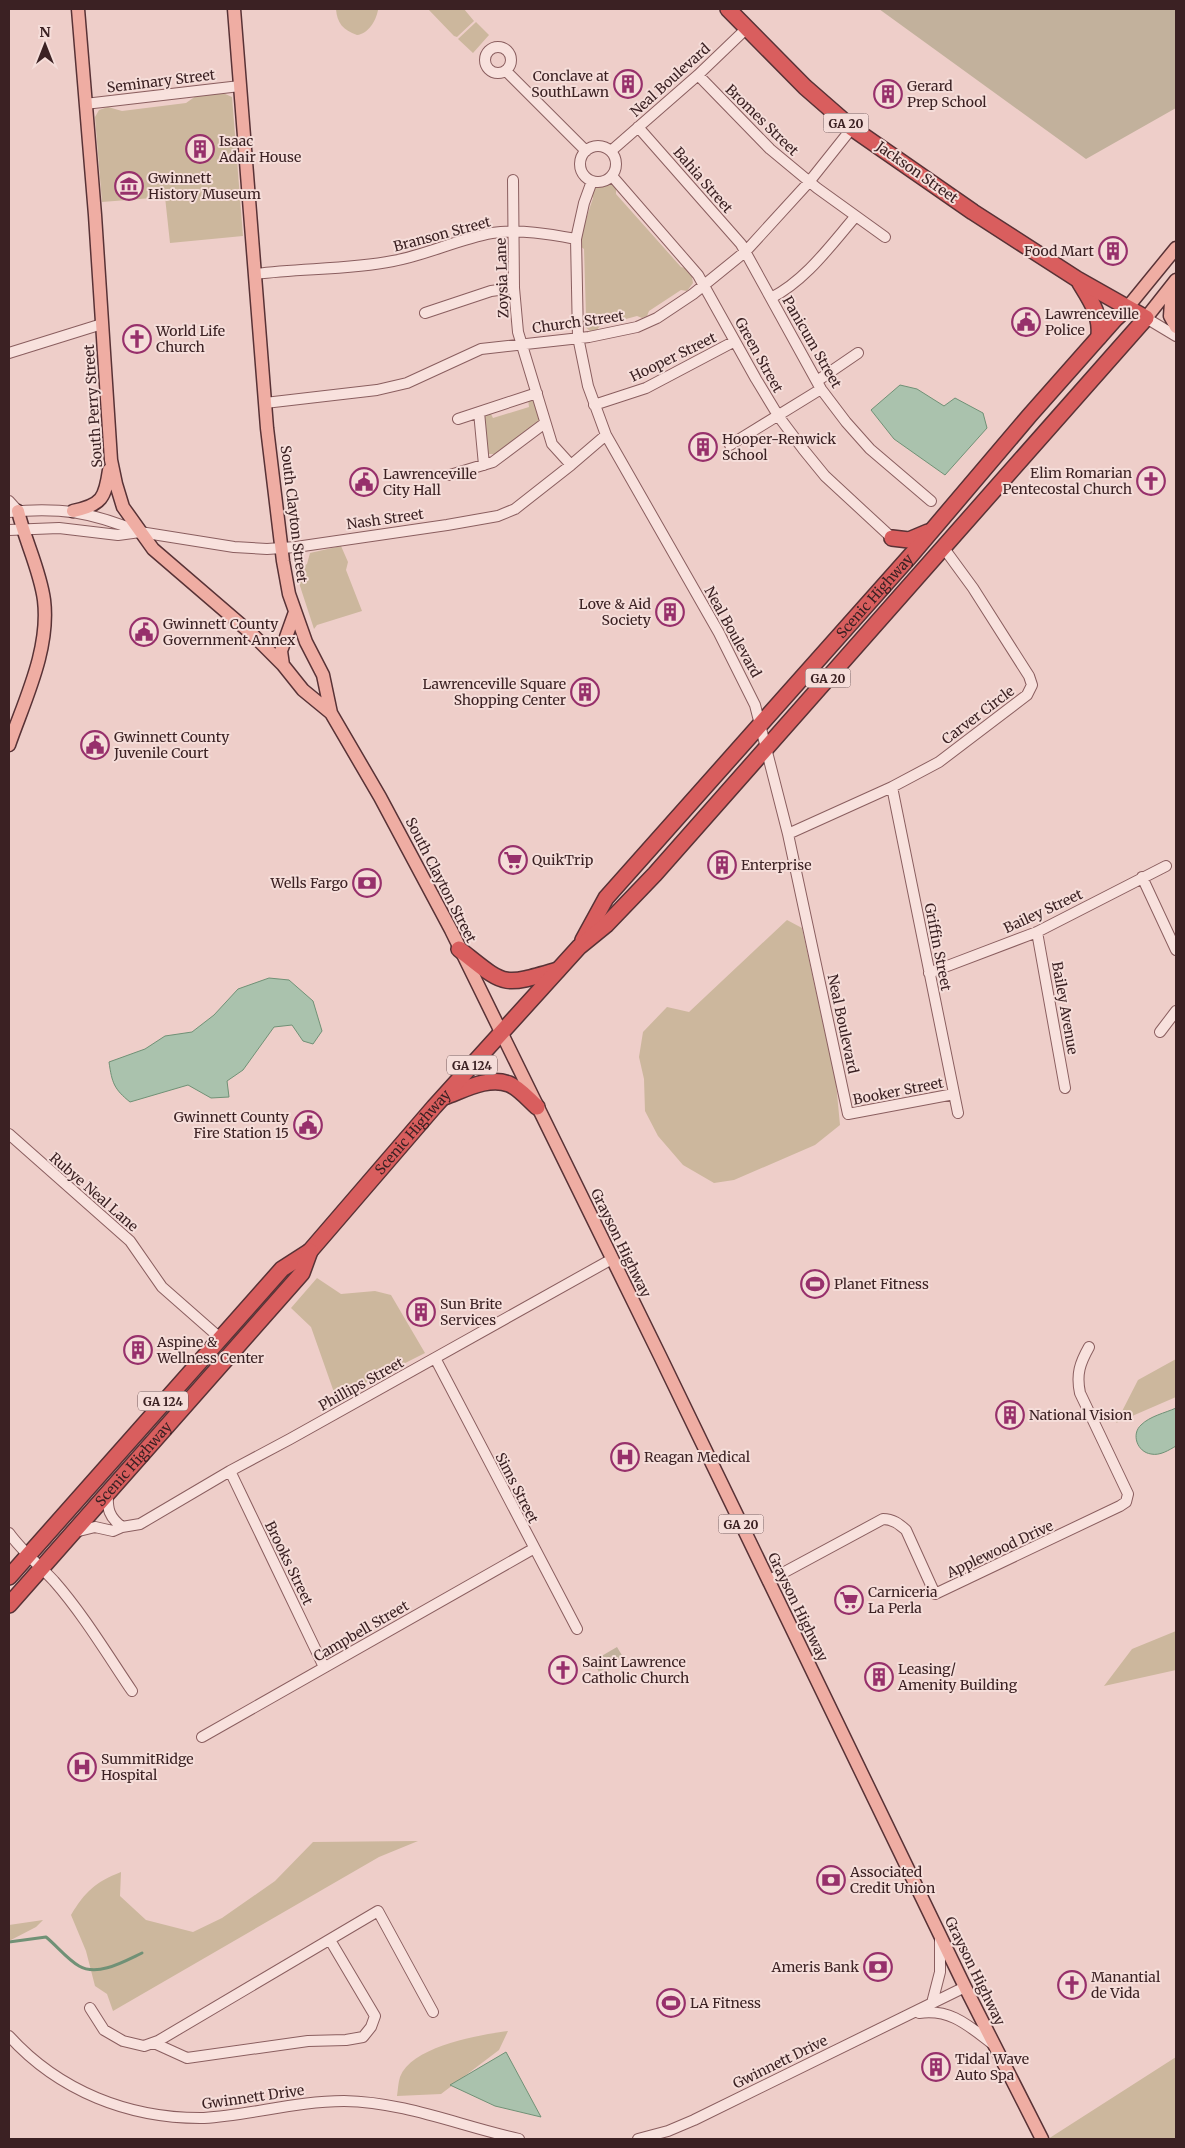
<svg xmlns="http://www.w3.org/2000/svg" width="1185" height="2148" viewBox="0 0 1185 2148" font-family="Merriweather,serif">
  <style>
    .green { fill: #ccb79d }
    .cemetery { fill: #c2b19c }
    .water { fill: #aac2ad; stroke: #709176 }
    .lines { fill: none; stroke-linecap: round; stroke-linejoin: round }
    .stream { stroke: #709176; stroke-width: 3 }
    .minor-casing { stroke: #8a5e5f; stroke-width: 12 }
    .major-casing { stroke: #583236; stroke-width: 15 }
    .highway-casing { stroke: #583236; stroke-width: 18 }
    .minor { stroke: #f8e1dd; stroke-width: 10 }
    .major { stroke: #efada3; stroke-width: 12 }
    .highway { stroke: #d95e5e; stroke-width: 15 }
    .labels { text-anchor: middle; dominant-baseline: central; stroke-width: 4; stroke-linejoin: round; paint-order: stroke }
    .shield { fill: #f5ddd9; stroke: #73595a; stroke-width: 1 }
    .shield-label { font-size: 12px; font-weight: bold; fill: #3b2123 }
    .poi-label { font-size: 14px; fill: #3b2123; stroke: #f5ddd9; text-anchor: start }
    .street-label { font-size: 14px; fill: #3b2123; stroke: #f5ddd9 }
  </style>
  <rect width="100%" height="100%" fill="#eecec9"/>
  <path class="green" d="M336 9H378V10C376 21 368 34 357 35 343 30 337 23 336 9Z
    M428 9H464L474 21 457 37 454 36Z
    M476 22 489 35 473 53 458 39Z
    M223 93 232 97 243 236 170 243 165 197 102 202 95 117 99 110 108 107 122 111 186 103 196 96Z
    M609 183 613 184 616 189V194L681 267 685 268 692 277 693 283 687 291 681 290 649 311 647 316 642 318 637 316 600 326 597 330 590 331 584 326 582 320 586 316 584 249 580 246 581 229 584 225 593 198 590 194 596 186Z
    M535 398 541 419 496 454H489L486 451 483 415 490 412 493 418 529 407 528 399Z
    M341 546 348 562 346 570 362 611 317 625 314 629 300 586 297 571 307 564 310 553Z
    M787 920 802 928 836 1083 840 1125 815 1145 734 1180 714 1183 683 1165 658 1136 645 1111 644 1079 639 1057 643 1032 667 1007 689 1012Z
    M317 1278 341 1294 375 1291 391 1295 425 1353 336 1398 311 1327 291 1308Z
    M1176 1359V1397L1116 1423 1138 1380Z
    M1176 1631V1670L1104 1686 1132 1649Z
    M418 1841 379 1857 113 2011 107 1994 95 1986 86 1951 71 1915C85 1892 95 1882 121 1872L120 1896 146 1920 193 1932 222 1918 275 1881 313 1842Z
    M43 1920 36 1927 9 1941V1925Z
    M508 2031 499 2050 441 2094 397 2096C398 2090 398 2083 400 2077 412 2046 479 2035 508 2031Z
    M1176 2057V2139H1048Z"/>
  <path class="cemetery" d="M879 9H1176V108L1086 159Z
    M617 1647 623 1657 599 1672 593 1661Z"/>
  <path class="water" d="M900 385 917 389 944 406 955 398 983 413 987 428 945 475 894 439 871 410Z
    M269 978 289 980 313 1001 322 1031 313 1044 303 1041 292 1025 274 1027 243 1070 227 1081 229 1097 211 1098 188 1085 130 1102C114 1089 112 1083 109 1062L145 1049 165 1036 192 1032 214 1015 238 989Z
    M1176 1408V1446C1169 1450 1160 1456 1151 1454 1137 1452 1131 1434 1141 1425 1150 1416 1165 1413 1176 1408Z
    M506 2052 541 2117 495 2106 450 2085Z"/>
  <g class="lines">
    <path class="stream" d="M9 1942 46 1937C57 1946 67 1959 79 1966 98 1977 125 1961 142 1953"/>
    <defs>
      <path id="minor" d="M485 60a13 13 0 1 1 26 0a13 13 0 1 1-26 0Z
        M506 71 586 151
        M698 75 770 149 817 188 885 237
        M85 104 240 86
        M638 127 741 244 821 389 846 422 870 449 931 501
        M580 164a18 18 0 1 1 36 0a18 18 0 1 1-36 0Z
        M611 151 698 75 747 28
        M612 176 698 275 756 379 779 417 803 449 825 476 892 538
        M513 180 514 288 518 332 552 444 571 465
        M592 181 584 203 576 239 578 337 588 386 606 435 719 633 755 705 788 834 848 1114 954 1094
        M256 274C301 268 348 270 393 261 427 255 458 239 492 233 520 229 549 234 576 239
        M771 298C806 280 830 246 855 217
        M425 313 491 291 514 288
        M1146 318 1176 336
        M9 353 102 324
        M817 381 858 353
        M265 403 377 390 407 383 481 349 589 337 637 327 657 318 693 294 746 251 809 182 852 128
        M594 405 646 388 735 341
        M479 412 484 465
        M458 419 537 393
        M730 445 821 389
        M450 475 493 462 545 423
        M9 501 18 511
        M9 512C59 507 92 512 139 532
        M9 530 59 528 118 535 140 532 234 547 267 549 296 547 447 525 498 516 515 509 571 465 606 435
        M892 787 958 1113
        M788 834 892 787 939 762 1027 695 1032 685 1029 676 973 588 943 547
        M1142 877 1176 950
        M1037 932 1065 1088
        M929 973 1037 932 1166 866
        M1160 1032 1176 1011
        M9 1134 130 1241 162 1287 220 1338
        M435 1358 577 1629
        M230 1471 324 1667
        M108 1493C107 1509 109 1517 122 1527
        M75 1532 95 1527 113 1531 122 1527 140 1524 230 1471 290 1439 612 1259
        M9 1533C22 1551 39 1565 54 1581 83 1614 107 1654 132 1691
        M768 1581 883 1519C893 1519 899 1524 906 1530L935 1594 1120 1506 1126 1502 1128 1494 1080 1393C1076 1374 1080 1363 1089 1347
        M202 1737 533 1549
        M932 2003 940 1972V1938
        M90 2008 104 2030 123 2041 144 2046 158 2041 378 1911 433 2012
        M919 2013C951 2008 970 2027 994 2045
        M9 2036C59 2091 129 2119 204 2118 251 2115 297 2101 344 2101 405 2102 460 2126 519 2139
        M154 2043 187 2058 308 2041 346 2040 363 2037 371 2027 375 2016 330 1940
        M638 2139 668 2131 694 2120 965 1987"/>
      <path id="major" d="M78 9 95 215 111 460 116 484 123 507 153 549 253 635 283 665 303 690 331 713
        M234 9 267 428 283 561 289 594 306 642 323 675 331 713 380 797 451 930 660 1356 965 1987 1042 2139
        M1172 289 1170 316 1176 327
        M1127 308 1176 248
        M1146 318 1176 280
        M73 511C102 505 105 498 109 470
        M283 665 281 651 295 612
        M9 745C25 699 50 649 44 600 40 570 25 541 18 511"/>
      <g id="highway">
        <path d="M1080 283C1091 301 1101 315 1099 337"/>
        <path d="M892 538 909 540 928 532"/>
        <path id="s1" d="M583 940 606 898 912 554 1030 415 1115 319 1127 308"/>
        <path d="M459 949C506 986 500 987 558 970"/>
        <path d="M444 1097C464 1090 488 1076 509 1084 519 1088 529 1100 537 1107"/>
        <path id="s2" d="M9 1577 282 1269 310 1251 434 1107 579 947 606 925 655 874 1146 318 1077 279 973 212 852 128 805 87 728 9"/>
        <path id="s3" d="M9 1605 302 1273 310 1251"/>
      </g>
    </defs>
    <use href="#minor" class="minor-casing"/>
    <use href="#major" class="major-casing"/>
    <use href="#highway" class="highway-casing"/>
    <use href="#minor" class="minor"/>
    <use href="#major" class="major"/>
    <use href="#highway" class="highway"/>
  </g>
  <defs>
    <symbol id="building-ring" viewBox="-11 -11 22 22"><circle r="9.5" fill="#f5ddd9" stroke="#97306b" stroke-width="1.5"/><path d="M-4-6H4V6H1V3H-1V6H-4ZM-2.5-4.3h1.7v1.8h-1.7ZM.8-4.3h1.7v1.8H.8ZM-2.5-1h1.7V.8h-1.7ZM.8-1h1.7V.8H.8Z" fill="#97306b"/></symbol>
    <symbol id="museum-ring" viewBox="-11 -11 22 22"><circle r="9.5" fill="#f5ddd9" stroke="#97306b" stroke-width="1.5"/><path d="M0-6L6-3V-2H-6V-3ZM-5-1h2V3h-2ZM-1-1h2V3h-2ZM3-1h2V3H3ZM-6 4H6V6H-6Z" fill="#97306b"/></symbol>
    <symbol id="civic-ring" viewBox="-11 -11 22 22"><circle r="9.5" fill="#f5ddd9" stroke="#97306b" stroke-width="1.5"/><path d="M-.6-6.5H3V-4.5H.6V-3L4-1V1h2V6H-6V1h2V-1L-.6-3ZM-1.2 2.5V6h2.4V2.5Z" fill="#97306b"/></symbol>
    <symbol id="church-ring" viewBox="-11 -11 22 22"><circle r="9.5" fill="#f5ddd9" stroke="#97306b" stroke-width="1.5"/><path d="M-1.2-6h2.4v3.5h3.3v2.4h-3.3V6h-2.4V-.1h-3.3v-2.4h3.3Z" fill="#97306b"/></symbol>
    <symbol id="supermarket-ring" viewBox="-11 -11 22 22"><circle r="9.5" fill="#f5ddd9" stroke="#97306b" stroke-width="1.5"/><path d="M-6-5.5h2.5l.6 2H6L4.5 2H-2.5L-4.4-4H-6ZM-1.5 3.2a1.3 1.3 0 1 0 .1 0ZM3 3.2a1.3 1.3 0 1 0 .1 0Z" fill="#97306b"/></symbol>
    <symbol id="bank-ring" viewBox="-11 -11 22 22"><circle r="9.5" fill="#f5ddd9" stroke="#97306b" stroke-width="1.5"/><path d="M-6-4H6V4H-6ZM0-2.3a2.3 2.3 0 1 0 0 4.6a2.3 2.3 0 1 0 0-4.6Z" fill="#97306b"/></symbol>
    <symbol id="stadium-ring" viewBox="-11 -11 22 22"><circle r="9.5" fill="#f5ddd9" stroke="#97306b" stroke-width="1.5"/><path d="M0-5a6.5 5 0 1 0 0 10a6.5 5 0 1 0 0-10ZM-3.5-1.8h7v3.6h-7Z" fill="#97306b"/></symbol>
    <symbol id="hospital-ring" viewBox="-11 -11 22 22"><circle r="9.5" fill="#f5ddd9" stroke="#97306b" stroke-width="1.5"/><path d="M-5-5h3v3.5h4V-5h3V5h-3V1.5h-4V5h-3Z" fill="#97306b"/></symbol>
  </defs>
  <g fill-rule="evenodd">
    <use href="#building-ring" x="612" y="68" width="32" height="32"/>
    <use href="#building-ring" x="872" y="78" width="32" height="32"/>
    <use href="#building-ring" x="184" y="133" width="32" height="32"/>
    <use href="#museum-ring" x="113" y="170" width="32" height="32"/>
    <use href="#building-ring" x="1097" y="235" width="32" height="32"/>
    <use href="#civic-ring" x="1010" y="306" width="32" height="32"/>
    <use href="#church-ring" x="121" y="323" width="32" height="32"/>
    <use href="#building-ring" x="687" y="431" width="32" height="32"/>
    <use href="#church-ring" x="1135" y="465" width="32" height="32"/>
    <use href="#civic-ring" x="348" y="466" width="32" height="32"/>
    <use href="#building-ring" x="654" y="596" width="32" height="32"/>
    <use href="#civic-ring" x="128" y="616" width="32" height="32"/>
    <use href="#building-ring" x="569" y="676" width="32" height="32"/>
    <use href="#civic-ring" x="79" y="729" width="32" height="32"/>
    <use href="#supermarket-ring" x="497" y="844" width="32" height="32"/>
    <use href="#building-ring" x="706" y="849" width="32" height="32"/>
    <use href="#bank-ring" x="351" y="867" width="32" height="32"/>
    <use href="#civic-ring" x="292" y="1109" width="32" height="32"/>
    <use href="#stadium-ring" x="799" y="1268" width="32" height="32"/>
    <use href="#building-ring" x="405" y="1296" width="32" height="32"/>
    <use href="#building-ring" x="122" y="1334" width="32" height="32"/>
    <use href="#building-ring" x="994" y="1399" width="32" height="32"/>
    <use href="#hospital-ring" x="609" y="1441" width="32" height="32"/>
    <use href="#supermarket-ring" x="833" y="1584" width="32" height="32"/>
    <use href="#church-ring" x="547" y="1654" width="32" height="32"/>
    <use href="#building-ring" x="863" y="1661" width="32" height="32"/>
    <use href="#hospital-ring" x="66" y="1751" width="32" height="32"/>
    <use href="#bank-ring" x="815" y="1864" width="32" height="32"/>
    <use href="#bank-ring" x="862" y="1951" width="32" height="32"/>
    <use href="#church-ring" x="1056" y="1969" width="32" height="32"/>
    <use href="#stadium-ring" x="655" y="1987" width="32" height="32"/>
    <use href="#building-ring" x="920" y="2051" width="32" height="32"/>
  </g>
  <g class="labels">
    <g class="shield">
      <rect x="823.5" y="113.5" width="45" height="19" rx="4"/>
      <rect x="805.5" y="668.5" width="45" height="19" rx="4"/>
      <rect x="447" y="1055.5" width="50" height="19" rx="4"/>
      <rect x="138" y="1391.5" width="50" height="19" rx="4"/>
      <rect x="718.5" y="1514.5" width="45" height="19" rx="4"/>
    </g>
    <g class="shield-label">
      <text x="846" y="123">GA 20</text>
      <text x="828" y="678">GA 20</text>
      <text x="472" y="1065">GA 124</text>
      <text x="163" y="1401">GA 124</text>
      <text x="741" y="1524">GA 20</text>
    </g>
    <g class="poi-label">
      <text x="609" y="76" text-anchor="end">Conclave at<tspan x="609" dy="16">SouthLawn</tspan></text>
      <text x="907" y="86">Gerard<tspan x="907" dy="16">Prep School</tspan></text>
      <text x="219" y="141">Isaac<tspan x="219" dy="16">Adair House</tspan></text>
      <text x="148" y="178">Gwinnett<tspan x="148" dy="16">History Museum</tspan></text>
      <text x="1094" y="251" text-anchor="end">Food Mart</text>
      <text x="1045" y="314">Lawrenceville<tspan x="1045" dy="16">Police</tspan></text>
      <text x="156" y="331">World Life<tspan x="156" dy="16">Church</tspan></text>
      <text x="722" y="439">Hooper-Renwick<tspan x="722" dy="16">School</tspan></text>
      <text x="1132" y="473" text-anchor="end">Elim Romarian<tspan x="1132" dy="16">Pentecostal Church</tspan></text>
      <text x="383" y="474">Lawrenceville<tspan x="383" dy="16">City Hall</tspan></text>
      <text x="651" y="604" text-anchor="end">Love &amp; Aid<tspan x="651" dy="16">Society</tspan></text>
      <text x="163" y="624">Gwinnett County<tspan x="163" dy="16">Government Annex</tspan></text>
      <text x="566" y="684" text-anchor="end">Lawrenceville Square<tspan x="566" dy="16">Shopping Center</tspan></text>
      <text x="114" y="737">Gwinnett County<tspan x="114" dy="16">Juvenile Court</tspan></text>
      <text x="532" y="860">QuikTrip</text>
      <text x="741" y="865">Enterprise</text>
      <text x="348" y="883" text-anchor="end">Wells Fargo</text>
      <text x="289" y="1117" text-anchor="end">Gwinnett County<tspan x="289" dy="16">Fire Station 15</tspan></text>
      <text x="834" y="1284">Planet Fitness</text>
      <text x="440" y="1304">Sun Brite<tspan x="440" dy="16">Services</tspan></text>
      <text x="157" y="1342">Aspine &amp;<tspan x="157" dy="16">Wellness Center</tspan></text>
      <text x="1029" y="1415">National Vision</text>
      <text x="644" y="1457">Reagan Medical</text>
      <text x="868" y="1592">Carniceria<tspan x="868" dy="16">La Perla</tspan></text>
      <text x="582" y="1662">Saint Lawrence<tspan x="582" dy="16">Catholic Church</tspan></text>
      <text x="898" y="1669">Leasing/<tspan x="898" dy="16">Amenity Building</tspan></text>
      <text x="101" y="1759">SummitRidge<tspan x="101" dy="16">Hospital</tspan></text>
      <text x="850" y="1872">Associated<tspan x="850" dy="16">Credit Union</tspan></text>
      <text x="859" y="1967" text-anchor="end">Ameris Bank</text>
      <text x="1091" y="1977">Manantial<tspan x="1091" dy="16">de Vida</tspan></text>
      <text x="690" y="2003">LA Fitness</text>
      <text x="955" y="2059">Tidal Wave<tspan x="955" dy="16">Auto Spa</tspan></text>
    </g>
    <g class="street-label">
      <text transform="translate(670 80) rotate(-42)">Neal Boulevard</text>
      <text transform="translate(161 81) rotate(-7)">Seminary Street</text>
      <text transform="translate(762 120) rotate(44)">Bromes Street</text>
      <text transform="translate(917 172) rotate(35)">Jackson Street</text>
      <text transform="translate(703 180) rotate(49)">Bahia Street</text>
      <text transform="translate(442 234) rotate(-15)">Branson Street</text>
      <text transform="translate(502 278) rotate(-92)">Zoysia Lane</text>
      <text transform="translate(578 322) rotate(-8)">Church Street</text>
      <text transform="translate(812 342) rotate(60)">Panicum Street</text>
      <text transform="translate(759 355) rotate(61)">Green Street</text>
      <text transform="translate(673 357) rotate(-26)">Hooper Street</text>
      <text transform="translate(93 406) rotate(-94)">South Perry Street</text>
      <text transform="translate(294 514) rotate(83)">South Clayton Street</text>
      <text transform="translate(385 519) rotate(-8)">Nash Street</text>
      <text stroke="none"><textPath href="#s1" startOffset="452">Scenic Highway</textPath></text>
      <text transform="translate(733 632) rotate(61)">Neal Boulevard</text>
      <text transform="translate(978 715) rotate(-37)">Carver Circle</text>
      <text transform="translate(441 880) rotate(63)">South Clayton Street</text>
      <text transform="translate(1043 911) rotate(-25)">Bailey Street</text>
      <text transform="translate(938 947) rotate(79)">Griffin Street</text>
      <text transform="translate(1065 1008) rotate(80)">Bailey Avenue</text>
      <text transform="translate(843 1024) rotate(78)">Neal Boulevard</text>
      <text transform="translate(898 1091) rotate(-11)">Booker Street</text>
      <text stroke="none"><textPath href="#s2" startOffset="602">Scenic Highway</textPath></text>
      <text transform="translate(94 1192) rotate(41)">Rubye Neal Lane</text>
      <text transform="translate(621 1243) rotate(64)">Grayson Highway</text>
      <text transform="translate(361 1384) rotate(-29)">Phillips Street</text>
      <text stroke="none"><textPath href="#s3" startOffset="188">Scenic Highway</textPath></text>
      <text transform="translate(517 1488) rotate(63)">Sims Street</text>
      <text transform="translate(1000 1549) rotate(-25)">Applewood Drive</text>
      <text transform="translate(289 1563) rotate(64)">Brooks Street</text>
      <text transform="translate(798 1607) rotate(64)">Grayson Highway</text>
      <text transform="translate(361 1631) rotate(-30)">Campbell Street</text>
      <text transform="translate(975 1971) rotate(64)">Grayson Highway</text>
      <text transform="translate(780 2062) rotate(-26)">Gwinnett Drive</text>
      <text transform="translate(253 2097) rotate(-8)">Gwinnett Drive</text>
    </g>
  </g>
  <rect width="1185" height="2148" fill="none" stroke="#3b2123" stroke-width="20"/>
  <g transform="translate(45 45)" stroke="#f5ddd9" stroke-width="4" paint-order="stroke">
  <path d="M0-4L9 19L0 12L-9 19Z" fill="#3b2123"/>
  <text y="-8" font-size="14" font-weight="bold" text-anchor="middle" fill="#3b2123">N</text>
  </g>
</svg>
